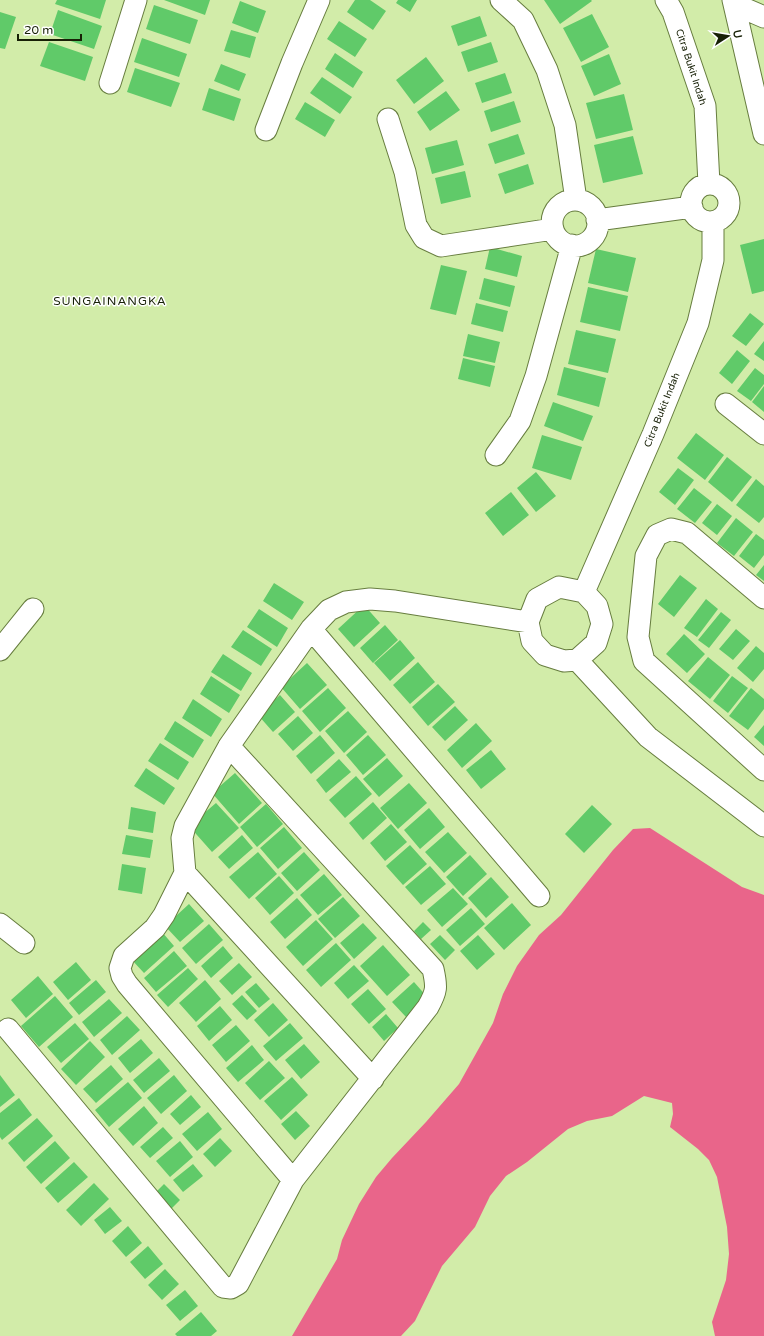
<svg xmlns="http://www.w3.org/2000/svg" width="764" height="1336" viewBox="0 0 764 1336" font-family="'Varela Round',sans-serif">
  <style>
    .water { fill: #e9658a }
    .building { fill: #60ca69 }
    .lines { fill: none; stroke-linecap: round; stroke-linejoin: round }
    .minor-casing { stroke: #677d3f; stroke-width: 23 }
    .minor { stroke: #fff; stroke-width: 21 }
    .labels { text-anchor: middle; dominant-baseline: central; stroke-width: 3; stroke-linejoin: round; paint-order: stroke }
    .street-label { font-size: 10px; fill: #172006; stroke: #fff }
    .quarter-label { font-size: 12px; letter-spacing: 1px; fill: #172006; stroke: #fff }
  </style>
  <rect width="100%" height="100%" fill="#d2eca9"/>
  <path class="water" d="M650 828 742 887 764 895V1336H715L712 1322 726 1280 729 1254 727 1227 717 1177 709 1160 698 1149 670 1127 673 1114 672 1103 644 1096 612 1116 587 1121 568 1129 527 1162 506 1176 490 1196 475 1227 442 1266 415 1321 401 1336H292L337 1259 342 1240 359 1204 376 1177 392 1158 426 1122 459 1084 493 1023 503 994 517 966 539 935 561 915 613 850 633 829Z"/>
  <path class="building" d="M57 0H106L100 19 55 4Z
    M164 0H210L205 15Z
    M355 0H370L386 11 373 30 347 12Z
    M398 0H417L410 12 396 3Z
    M544 0H591L592 1 560 24Z
    M240 1 266 11 258 33 232 23Z
    M154 5 198 20 190 44 146 29Z
    M58 10 102 26 94 49 50 34Z
    M0 12 16 17 5 49 0 48Z
    M592 14 609 47 581 62 563 28Z
    M480 16 487 36 458 46 451 26Z
    M339 21 367 39 355 57 327 39Z
    M231 30 256 37 250 58 224 51Z
    M142 38 187 54 179 77 134 62Z
    M49 42 93 57 85 81 40 66Z
    M491 42 498 62 468 72 461 52Z
    M335 53 363 72 353 88 325 69Z
    M609 54 621 84 594 96 581 66Z
    M426 57 444 81 414 104 396 80Z
    M221 64 246 74 239 91 214 81Z
    M135 68 180 83 171 107 127 92Z
    M505 73 512 93 482 103 475 83Z
    M322 77 352 97 340 114 310 93Z
    M209 88 241 99 234 121 202 110Z
    M446 91 460 110 430 131 417 112Z
    M624 94 633 130 596 139 586 103Z
    M514 101 521 122 491 132 484 111Z
    M305 102 335 120 325 137 295 119Z
    M518 134 525 154 495 164 488 144Z
    M633 136 643 174 603 183 594 145Z
    M457 140 464 165 432 174 425 148Z
    M528 164 534 184 505 194 498 174Z
    M465 171 471 197 441 204 435 178Z
    M764 239V291L752 294 740 245Z
    M490 247 522 256 517 277 485 269Z
    M596 249 636 258 628 292 588 283Z
    M441 265 467 271 456 315 430 309Z
    M484 278 515 286 510 307 479 299Z
    M588 287 628 296 620 331 580 322Z
    M476 303 508 311 503 332 471 324Z
    M750 313 764 324 746 346 732 336Z
    M576 330 616 339 608 373 568 364Z
    M468 334 500 342 495 363 463 356Z
    M764 341V361L754 354Z
    M737 350 750 361 732 384 719 373Z
    M463 358 495 366 490 387 458 379Z
    M564 367 606 378 599 407 557 395Z
    M755 368 764 375V384L751 401 737 391Z
    M764 386V412L752 402Z
    M553 402 593 416 583 441 544 426Z
    M696 433 724 455 705 480 677 458Z
    M542 435 582 447 571 480 532 468Z
    M727 457 752 477 732 502 708 482Z
    M678 468 694 480 675 505 659 492Z
    M536 472 556 496 536 512 517 488Z
    M756 479 764 486V517L759 523 736 505Z
    M694 488 712 502 695 523 677 509Z
    M511 492 529 515 503 536 485 513Z
    M717 504 732 516 717 535 702 523Z
    M736 518 753 532 734 556 717 543Z
    M756 534 764 540V555L754 568 739 556Z
    M764 565V581L756 575Z
    M680 575 697 588 674 617 658 604Z
    M274 583 304 602 292 620 263 601Z
    M706 599 718 609 697 637 684 628Z
    M364 605 380 623 354 647 338 629Z
    M259 609 288 628 277 647 247 627Z
    M721 612 731 620 709 648 698 640Z
    M385 625 398 640 373 663 360 648Z
    M736 629 750 641 733 660 719 649Z
    M243 630 272 649 261 666 231 647Z
    M684 634 705 654 687 673 666 654Z
    M400 640 415 658 390 681 374 663Z
    M756 646 764 653V669L753 682 737 668Z
    M223 654 252 673 241 691 211 672Z
    M708 657 730 675 710 699 688 681Z
    M418 662 435 682 410 704 393 685Z
    M307 663 327 685 300 709 281 687Z
    M211 676 240 695 229 713 200 694Z
    M732 676 748 688 728 713 713 701Z
    M438 684 455 702 428 726 412 707Z
    M328 688 346 708 320 732 302 711Z
    M751 688 764 699V709L748 730 729 716Z
    M280 695 295 712 273 732 258 715Z
    M193 699 222 719 211 737 182 718Z
    M455 706 468 720 445 741 432 727Z
    M348 711 367 732 344 753 325 731Z
    M298 716 313 733 293 751 278 734Z
    M175 721 204 740 193 758 164 739Z
    M476 723 492 741 462 768 447 750Z
    M764 725V746L754 737Z
    M320 735 335 753 311 774 296 756Z
    M368 735 386 755 363 775 346 755Z
    M160 743 189 762 178 780 148 761Z
    M491 750 506 769 481 789 466 770Z
    M387 758 403 776 379 797 363 779Z
    M339 759 351 772 326 793 316 780Z
    M146 768 175 788 164 805 134 786Z
    M235 773 262 803 239 824 212 793Z
    M356 776 372 794 345 818 329 800Z
    M409 783 427 803 398 829 380 808Z
    M373 802 387 818 363 840 349 823Z
    M216 803 239 828 212 852 189 826Z
    M266 804 283 824 257 847 240 827Z
    M592 805 612 824 584 853 565 834Z
    M131 807 156 812 153 833 128 829Z
    M429 808 445 827 420 849 404 830Z
    M391 824 407 842 385 861 370 843Z
    M284 827 302 848 278 869 260 848Z
    M448 832 467 853 444 873 425 852Z
    M126 835 153 840 150 858 122 854Z
    M242 835 253 848 229 869 218 857Z
    M410 845 427 864 403 885 386 866Z
    M258 852 277 874 249 899 229 877Z
    M304 852 320 870 297 891 281 873Z
    M470 855 487 874 463 896 446 877Z
    M122 864 146 868 142 894 118 890Z
    M430 866 446 884 421 905 405 887Z
    M324 874 342 895 318 915 300 895Z
    M279 876 294 893 270 915 255 898Z
    M491 877 509 897 486 918 468 898Z
    M453 888 468 904 442 927 427 910Z
    M343 897 360 916 335 938 318 919Z
    M297 898 312 915 285 939 270 922Z
    M512 903 531 925 504 950 484 928Z
    M189 904 204 921 180 942 165 926Z
    M471 908 485 924 460 946 446 930Z
    M316 920 333 939 303 966 286 947Z
    M423 922 431 930 421 939 414 931Z
    M363 923 377 938 354 959 340 943Z
    M209 924 223 940 196 964 182 948Z
    M162 932 174 946 144 973 131 959Z
    M440 935 455 950 445 960 430 944Z
    M478 935 495 954 477 970 460 951Z
    M336 943 351 960 321 987 306 970Z
    M383 945 410 975 387 996 360 966Z
    M223 946 233 958 211 978 201 966Z
    M174 951 187 966 156 992 144 978Z
    M76 962 91 980 68 1000 53 982Z
    M239 963 252 977 232 995 219 981Z
    M354 965 369 981 348 999 334 983Z
    M188 968 198 979 168 1007 157 995Z
    M38 976 53 994 26 1018 11 1000Z
    M96 980 106 992 79 1015 69 1003Z
    M205 980 221 999 196 1022 179 1003Z
    M414 982 428 998 406 1017 392 1002Z
    M256 983 270 999 259 1008 245 992Z
    M368 989 386 1009 369 1024 351 1004Z
    M242 995 257 1011 247 1020 232 1004Z
    M55 996 73 1017 39 1047 21 1026Z
    M109 999 122 1013 94 1037 82 1022Z
    M273 1003 288 1020 269 1037 254 1020Z
    M220 1006 232 1020 209 1041 197 1026Z
    M386 1014 398 1028 384 1041 372 1027Z
    M127 1016 140 1030 112 1055 100 1040Z
    M75 1023 89 1039 61 1063 47 1047Z
    M290 1023 303 1038 276 1061 263 1046Z
    M236 1025 250 1041 226 1062 212 1045Z
    M141 1039 153 1053 130 1073 118 1058Z
    M90 1041 105 1057 76 1085 61 1069Z
    M304 1044 320 1062 301 1079 285 1060Z
    M252 1045 264 1060 238 1082 226 1068Z
    M159 1058 170 1071 144 1093 133 1080Z
    M269 1061 285 1078 260 1100 245 1083Z
    M111 1065 123 1079 96 1103 83 1089Z
    M0 1075 15 1095 0 1107Z
    M174 1075 187 1091 161 1114 147 1098Z
    M292 1077 308 1095 281 1120 264 1101Z
    M128 1082 142 1098 109 1127 95 1110Z
    M191 1095 201 1107 180 1125 170 1114Z
    M19 1098 32 1115 2 1140 0 1137V1113Z
    M144 1106 158 1123 133 1146 118 1129Z
    M296 1111 310 1126 295 1140 281 1124Z
    M208 1112 222 1129 197 1151 182 1134Z
    M37 1118 53 1136 24 1162 8 1143Z
    M163 1127 173 1138 150 1158 140 1147Z
    M220 1138 232 1151 215 1167 203 1154Z
    M55 1141 70 1158 41 1184 26 1167Z
    M180 1141 193 1157 170 1177 156 1161Z
    M74 1162 88 1177 58 1203 45 1188Z
    M193 1164 203 1176 183 1192 173 1180Z
    M94 1183 109 1199 81 1226 66 1210Z
    M164 1184 180 1200 169 1211 153 1195Z
    M110 1207 122 1221 105 1234 94 1220Z
    M128 1226 142 1243 126 1257 112 1241Z
    M148 1246 163 1264 145 1279 130 1262Z
    M165 1269 179 1284 162 1300 148 1285Z
    M185 1290 198 1306 180 1321 166 1305Z
    M201 1312 217 1331 211 1336H177L175 1334Z"/>
  <g class="lines">
    <defs>
      <path id="minor" d="M501 0 523 20 547 70 565 125 576 200
        M666 0 673 12 705 106 709 184
        M733 0 764 134
        M734 4 764 17
        M110 83 136 0
        M388 119 405 172 416 225 424 238 441 246 553 229
        M266 130 292 63 319 0
        M691 203a19 19 0 1 1 38 0a19 19 0 1 1-38 0Z
        M552 223a23 23 0 1 1 46 0a23 23 0 1 1-46 0Z
        M597 220 692 207
        M726 404 764 434
        M496 455 520 421 536 376 572 245
        M559 587 584 592 597 606 602 624 596 643 577 660 564 661 545 655 532 641 528 622 537 599Z
        M584 592 653 434 698 323 713 260V222
        M764 598 687 533 671 529 657 535 646 556 638 637 644 661 764 770
        M311 629 539 896
        M0 650 33 609
        M577 660 648 737 764 826
        M185 873 373 1079
        M0 924 24 943
        M8 1029 223 1287 231 1288 238 1284 293 1180 428 1007C437 991 437 987 433 969L229 746
        M293 1180 127 984 122 976 120 968 124 956 155 928 164 915 185 873 182 838 185 826 229 746 311 629 329 610 346 602 370 599 395 601 528 622"/>
    </defs>
    <use href="#minor" class="minor-casing"/>
    <use href="#minor" class="minor"/>
  </g>
  <g class="labels">
    <g class="street-label">
      <text transform="translate(691 67) rotate(72)">Citra Bukit Indah</text>
      <text transform="translate(662 410) rotate(-68)">Citra Bukit Indah</text>
    </g>
    <g class="quarter-label">
      <text x="110" y="301">SUNGAINANGKA</text>
    </g>
  </g>
  <g transform="translate(728 36) rotate(78)" stroke="#ffffff" stroke-width="3" paint-order="stroke">
  <path d="M0-3L7 15L0 10L-7 15Z" fill="#172006"/>
  <text y="-6" font-size="11" font-weight="bold" text-anchor="middle" fill="#172006">U</text>
  </g>
  <path d="M18 34v6h63v-6" fill="none" stroke="#172006" stroke-width="2"/>
  <text x="24" y="34" font-size="12" fill="#172006" stroke="#ffffff" stroke-width="3" paint-order="stroke">20 m</text>
</svg>
